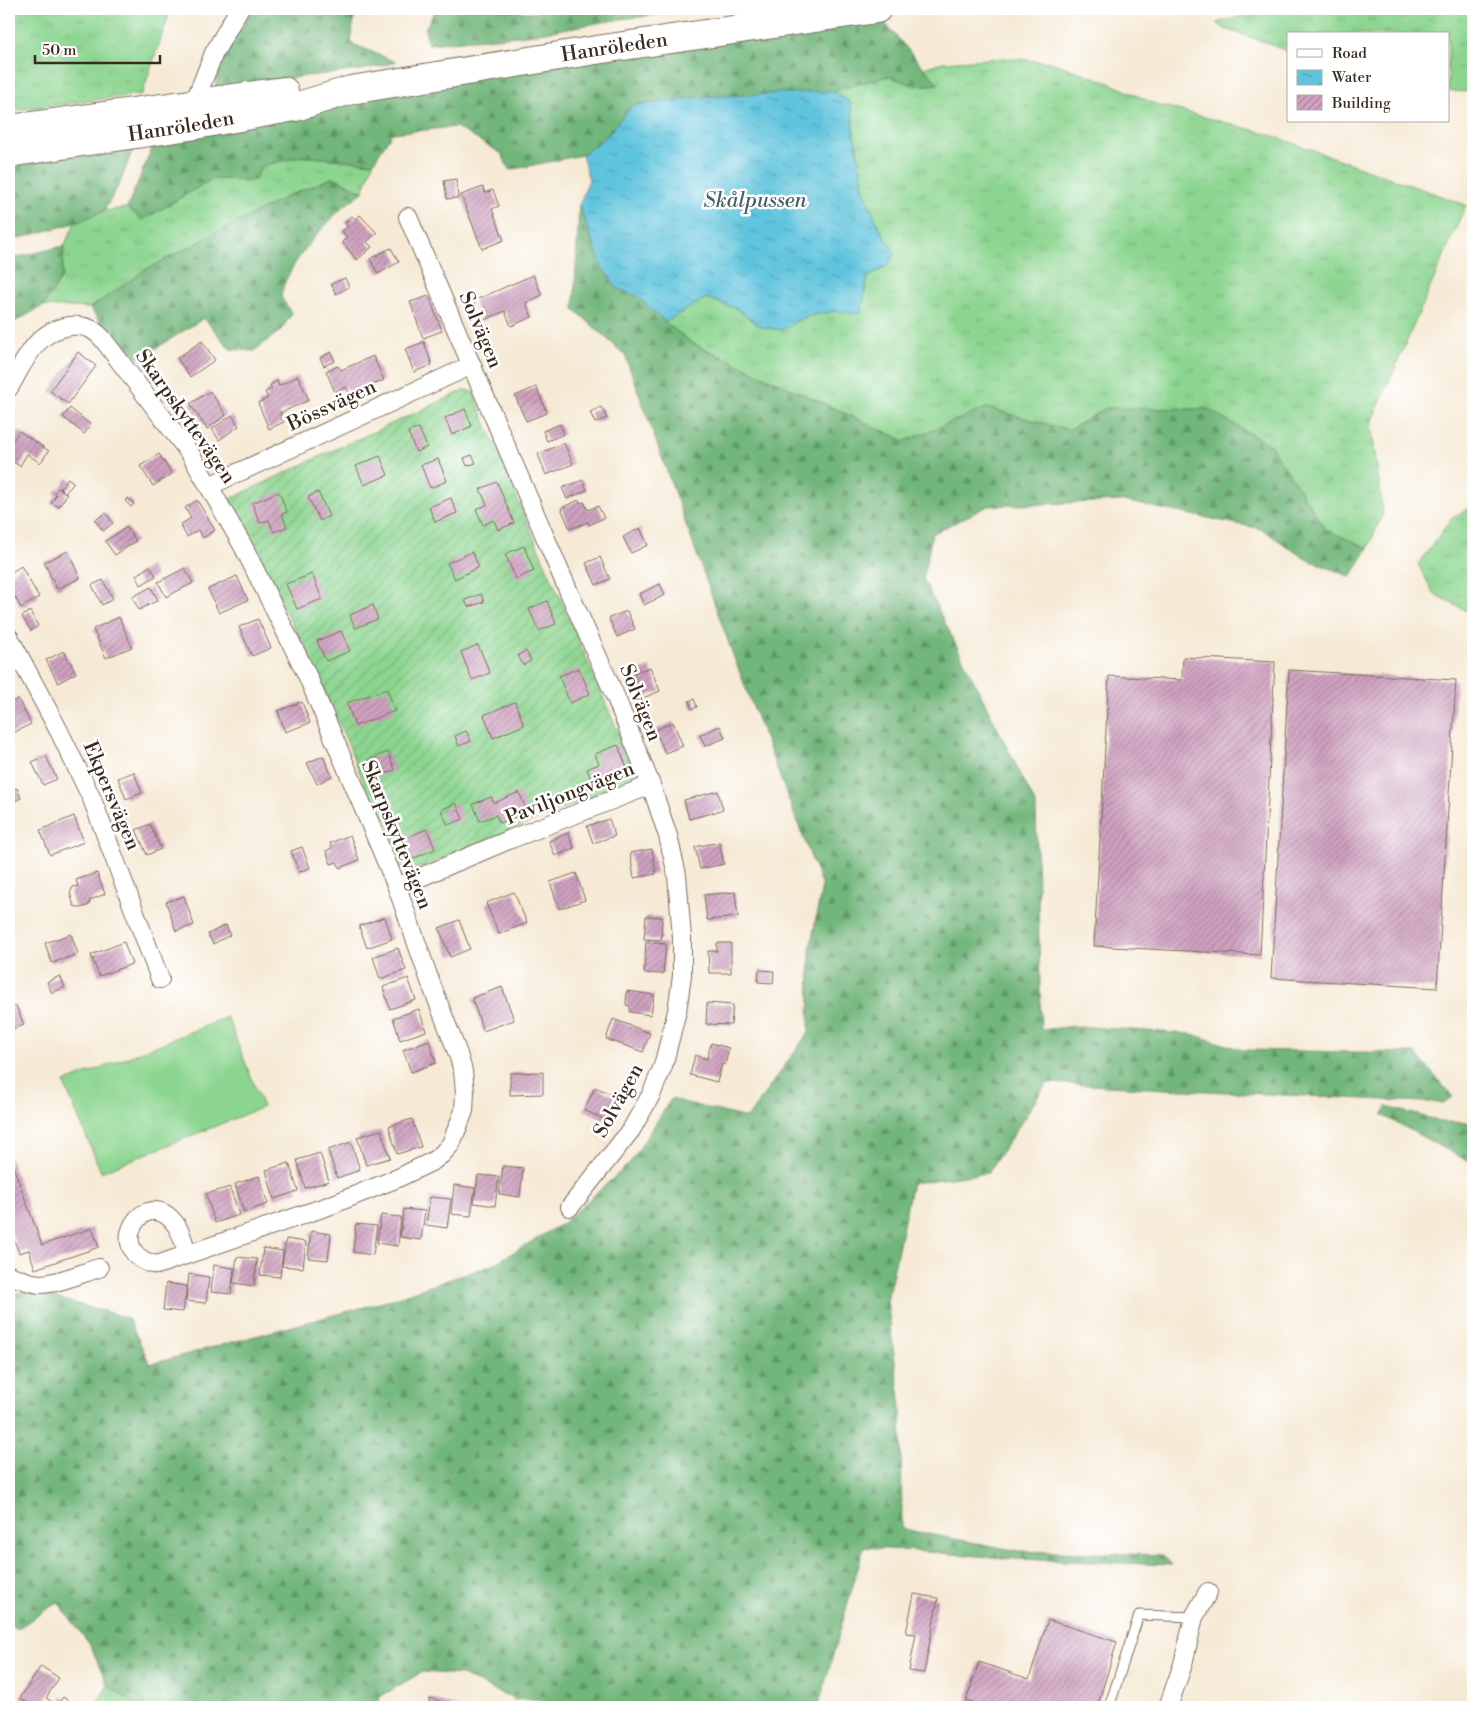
<svg xmlns="http://www.w3.org/2000/svg" width="1482" height="1716" viewBox="0 0 1482 1716" font-family="'Libre Bodoni',serif">
  <style>
    .grass { fill: url(#grass-tufts); stroke: #648057 }
    .forest { fill: url(#forest-firs); stroke: #56704c }
    .garden { fill: url(#garden-furrows); stroke: #648057 }
    .pitch { fill: #8cd590; stroke: #648057 }
    .water { fill: url(#water-ripples); stroke: #4d777e }
    .building { fill: url(#building-hatch) }
    .lines { fill: none; stroke-linecap: round; stroke-linejoin: round }
    .service-casing { stroke: #7c6d5e; stroke-width: 11 }
    .minor-casing { stroke: #7c6d5e; stroke-width: 20 }
    .trunk-casing { stroke: #7c6d5e; stroke-width: 30 }
    .service { stroke: #fff; stroke-width: 9 }
    .minor { stroke: #fff; stroke-width: 18 }
    .trunk { stroke: #fff; stroke-width: 28 }
    .labels { text-anchor: middle; dominant-baseline: central; stroke-width: 5; stroke-linejoin: round; paint-order: stroke }
    .street-label { font-size: 20px; fill: #3b2a1e; stroke: #fff }
    .water-label { font-size: 21px; font-style: italic; fill: #486061; stroke: #fff }
  </style>
  <defs>
    <pattern id="grass-tufts" width="24" height="20" patternUnits="userSpaceOnUse" patternTransform="scale(1.25)"><rect width="24" height="20" fill="#8cd590"/><path d="M3 7l-1-3M5 7V3M7 7l1-3M15 17l-1-3M17 17v-4M19 17l1-3" fill="none" stroke="#7ab77c"/></pattern>
    <pattern id="forest-firs" width="22" height="20" patternUnits="userSpaceOnUse" patternTransform="scale(1.25)"><rect width="22" height="20" fill="#71b67a"/><path d="M5 1l3.5 6h-7zM16 11l3.5 6h-7z" fill="#5e9463"/></pattern>
    <pattern id="garden-furrows" width="10" height="10" patternUnits="userSpaceOnUse" patternTransform="scale(1.25)"><rect width="10" height="10" fill="#8cd590"/><path d="M-1 1l2-2M0 10L10 0M9 11l2-2" fill="none" stroke="#7ab77c"/></pattern>
    <pattern id="water-ripples" width="26" height="14" patternUnits="userSpaceOnUse" patternTransform="scale(1.25)"><rect width="26" height="14" fill="#5fc4dd"/><path d="M2 4q2-2 4 0t4 0M15 11q2-2 4 0t4 0" fill="none" stroke="#509fb3"/></pattern>
    <pattern id="building-hatch" width="6" height="6" patternUnits="userSpaceOnUse" patternTransform="scale(1.25)"><rect width="6" height="6" fill="#cfa1c0"/><path d="M-1 1l2-2M0 6l6-6M5 7l2-2" fill="none" stroke="#a9839b"/></pattern>
  </defs>
  <rect width="100%" height="100%" fill="#fff"/>
  <filter id="ink" filterUnits="userSpaceOnUse"><feTurbulence type="fractalNoise" baseFrequency=".02" numOctaves="2"/><feDisplacementMap in="SourceGraphic" scale="10" xChannelSelector="R" yChannelSelector="G"/><feConvolveMatrix kernelMatrix="1 2 1 2 8 2 1 2 1" color-interpolation-filters="sRGB"/></filter>
  <filter id="wash" filterUnits="userSpaceOnUse"><feTurbulence type="fractalNoise" baseFrequency=".0096" numOctaves="4" result="noise"/><feDisplacementMap in="SourceGraphic" scale="20" xChannelSelector="R" yChannelSelector="G"/><feGaussianBlur stdDeviation="1.12" result="paint"/><feColorMatrix in="noise" values="0 0 0 0 0 0 0 0 0 0 0 0 0 0 0 0 0 1.4 0 .05"/><feComposite in="paint" operator="in"/></filter>
  <g filter="url(#wash)">
    <rect width="100%" height="100%" fill="#f6ead6"/>
    <path class="grass" d="M9 9H171L142 94 9 111Z
      M1270 9H1473V92L1448 91V34H1288V52L1265 42 1225 29 1217 23Z
      M1003 58 1050 62 1105 81 1155 104 1268 134 1466 205 1371 423 1383 513 1368 548 1326 530 1270 445 1106 408 1069 430 987 408 905 441 692 343 665 322 706 298 735 308 761 327 782 330 803 317 836 311 860 314 868 277 887 266 895 253 878 226 863 188 857 147 854 135 851 103 832 91 888 76 916 86 938 84 924 68 942 62Z
      M302 156 373 163 363 192 334 178 288 196 147 269 90 308 43 306 62 277 64 246 75 223 104 211 127 208 143 220 212 179 254 180 262 166Z
      M1473 505V614L1434 594 1418 564 1452 518Z
      M108 1685 138 1707H95Z"/>
    <path class="forest" d="M253 9H355L351 43 396 62C366 71 336 73 305 76 275 80 246 84 216 87 214 69 242 24 253 9Z
      M436 9H495L535 13 543 9H702L615 20 528 35 428 44 425 29Z
      M876 13 938 84 916 86 888 76 832 91 703 97 631 106 608 135 582 155 509 170 502 154 456 127 392 133 373 163 302 156 262 166 254 180 212 179 143 220 127 208 161 126Z
      M139 133 120 183 104 211 75 223 16 239H9V153Z
      M334 177 363 192C355 198 346 204 339 211 319 231 284 269 281 297L292 314 280 331 254 351 230 349 204 318 139 359 100 322 90 308 147 269 288 196Z
      M579 205 603 269 617 288 637 296 665 322 692 343 905 441 987 408 1069 430 1106 408 1208 409 1270 445 1326 530 1368 548 1351 577 1304 558 1262 529 1123 501 988 506 932 534 923 579 1036 805 1041 1030 1076 1026 1191 1034 1243 1050 1415 1053 1453 1097 1443 1103 1047 1083 988 1173 912 1183 887 1301 901 1406 902 1529 1019 1551 1163 1555 1172 1565 1015 1559 864 1547 818 1707H557L535 1699 515 1700 462 1675 422 1672 378 1698 383 1707H138L108 1685 90 1645 58 1602 17 1629 9 1624V1293L34 1292 128 1318 150 1364 383 1302 492 1265 563 1223 630 1163 671 1099 747 1118 809 1032 810 950 822 886 733 655 625 355 574 309Z
      M64 246 62 277 43 306 11 324 9 328V257H18Z
      M1387 1107 1445 1122 1473 1123V1164L1382 1115Z"/>
    <path class="garden" d="M465 390 473 392 528 524 635 771 629 784 559 810 408 873 398 869 348 744 304 647 266 574 230 499 310 461Z"/>
    <path class="pitch" d="M227 1017 263 1107 101 1172 64 1083Z"/>
    <path class="water" d="M832 91 851 103 854 135 857 147 863 188 878 226 895 253 887 266 868 277 860 314 836 311 803 317 783 330 761 327 735 308 706 298 665 322 637 296 617 288 603 269 579 205 589 180 582 155 608 135 631 106 703 97Z"/>
    <g id="blocks">
      <path class="building" d="M456 179 458 198 447 199 444 181Z
        M483 187 485 193 493 190 499 206 492 209 504 240 482 249 461 195Z
        M360 215 377 233 367 242 372 247 357 260 342 242 347 237 342 231 348 226 345 222 352 216 355 219Z
        M391 248 399 262 378 274 370 259Z
        M533 275 542 295 526 303 532 317 511 326 505 311 482 321 473 301Z
        M345 278 349 287 336 294 331 284Z
        M429 296 442 331 423 338 410 302Z
        M202 341 215 360 190 377 177 358Z
        M424 342 432 365 414 372 405 349Z
        M78 352 96 366 68 404 50 391Z
        M331 352 335 361 324 366 320 358Z
        M373 356 384 380 350 395 346 387 335 392 326 371 338 366 341 370Z
        M298 376 309 400 280 413 284 422 269 429 258 403 268 398 265 392 272 389 270 385 277 381 279 386Z
        M536 387 547 413 526 421 515 396Z
        M210 391 226 415 207 429 190 404Z
        M601 407 607 418 595 423 590 412Z
        M70 408 91 425 84 434 63 417Z
        M465 409 472 426 452 435 445 418Z
        M232 415 239 426 219 440 212 429Z
        M560 424 564 434 547 441 543 431Z
        M419 428 427 447 416 452 408 432Z
        M19 431 49 451 40 463 27 454 20 466 13 462 9 468V446Z
        M564 443 573 464 546 475 538 454Z
        M159 454 172 474 153 486 140 466Z
        M472 455 476 463 467 466 464 458Z
        M380 456 388 475 364 485 356 466Z
        M438 459 447 481 430 488 421 465Z
        M68 478 74 483 65 493 60 488Z
        M583 480 587 490 567 499 562 488Z
        M497 482 514 523 498 530 494 520 483 525 476 509 487 505 480 489Z
        M58 488 67 494 59 507 51 503 56 495 54 493Z
        M279 492 287 512 282 514 287 527 274 532 269 520 260 523 252 503Z
        M318 492 329 516 320 521 308 497Z
        M128 498 134 504 131 507 125 501Z
        M451 498 457 513 435 522 429 507Z
        M197 500 215 530 203 538 198 530 187 537 180 525 191 518 185 508Z
        M579 500 580 503 584 502 588 510 598 506 604 518 589 525 588 522 570 529 561 508Z
        M106 513 113 523 103 531 95 520Z
        M127 527 136 541 115 555 105 541Z
        M640 528 648 545 631 553 623 537Z
        M524 546 534 571 516 579 505 554Z
        M68 551 80 578 57 589 44 562Z
        M472 552 479 567 455 579 447 563Z
        M600 557 610 579 596 585 586 563Z
        M21 566 39 597 21 608 9 586V574Z
        M150 566 156 576 141 585 136 575Z
        M185 568 193 583 166 597 158 582Z
        M312 574 322 599 297 609 286 584Z
        M237 576 248 600 219 613 208 589Z
        M103 580 113 599 102 605 92 585Z
        M660 584 665 595 644 605 639 594Z
        M151 587 158 600 139 610 132 597Z
        M481 594 484 602 468 607 465 600Z
        M547 601 556 624 539 631 529 609Z
        M373 605 378 619 355 628 350 615Z
        M30 611 38 626 31 631 22 616Z
        M627 611 635 629 617 637 609 618Z
        M119 617 132 647 106 658 93 629Z
        M258 619 271 648 252 656 239 627Z
        M341 631 350 651 326 661 317 641Z
        M478 645 490 673 472 680 461 652Z
        M64 651 76 673 58 683 46 660Z
        M526 651 531 661 523 665 518 655Z
        M1183 657 1275 662 1260 955 1094 946 1109 676 1182 680Z
        M650 667 660 691 643 698 633 673Z
        M579 668 590 694 570 703 559 676Z
        M1289 670 1456 680 1437 988 1271 978Z
        M387 689 395 711 355 726 347 703Z
        M18 699 31 724 11 734 9 728V703Z
        M694 699 697 707 692 709 689 701Z
        M302 702 310 723 285 732 278 711Z
        M515 702 524 725 493 738 484 715Z
        M673 722 683 746 665 753 655 730Z
        M720 726 725 738 705 746 700 735Z
        M466 731 471 741 459 746 455 736Z
        M618 745 629 773 606 782 604 777 592 782 587 769 599 764 595 754Z
        M388 752 395 770 374 778 368 760Z
        M46 756 57 779 43 785 32 762Z
        M323 756 332 776 317 784 307 763Z
        M134 772 142 793 126 799 118 778Z
        M17 788 21 798 9 804V792Z
        M718 791 723 810 689 819 684 800Z
        M519 792 527 812 500 823 496 815 480 821 473 804 491 797 494 803Z
        M456 803 463 819 448 825 441 810Z
        M74 816 84 842 50 855 40 830Z
        M609 819 615 836 593 843 587 826Z
        M150 824 161 849 147 855 136 830Z
        M427 829 435 849 408 861 400 840Z
        M568 833 574 848 555 856 549 841Z
        M350 835 359 860 340 868 337 862 331 864 326 851 332 848 330 843Z
        M719 842 724 864 700 869 695 847Z
        M302 847 310 868 299 872 291 851Z
        M652 849 656 874 634 878 630 853Z
        M97 873 105 894 90 900 89 905 81 908 74 906 70 893 73 887 78 886 76 880Z
        M576 873 585 900 559 909 550 882Z
        M514 892 527 923 499 934 486 903Z
        M735 892 738 917 707 920 704 895Z
        M184 896 194 925 176 931 166 902Z
        M646 916 662 917 661 940 644 939Z
        M385 917 392 939 367 948 359 926Z
        M459 920 470 949 450 957 439 928Z
        M226 925 230 935 213 944 208 934Z
        M71 934 78 954 52 963 45 943Z
        M124 942 132 964 99 976 91 955Z
        M646 942 666 944 663 974 644 973Z
        M717 943H731V973H709L708 951H717Z
        M398 948 406 970 380 979 373 957Z
        M759 970 774 971 773 983 758 982Z
        M60 976 65 987 52 993 47 982Z
        M408 978 416 1000 390 1009 383 987Z
        M502 987 514 1020 483 1031 472 998Z
        M627 991 654 995 651 1015 630 1012V1006L626 1005Z
        M707 1003 733 1005 731 1025 706 1024Z
        M16 1006 24 1025 9 1030V1009Z
        M419 1009 426 1031 400 1040 393 1018Z
        M613 1019 650 1033 643 1052 606 1039Z
        M429 1040 436 1063 411 1072 403 1050Z
        M711 1043 729 1048 725 1065 722 1064 717 1082 690 1075 695 1055 707 1059Z
        M543 1072V1094L510 1095V1073Z
        M595 1087 617 1097 606 1120 584 1110Z
        M412 1119 421 1147 397 1154 389 1126Z
        M381 1130 390 1158 366 1165 357 1137Z
        M351 1142 360 1170 337 1178 328 1150Z
        M320 1153 329 1181 305 1188 297 1160Z
        M9 1155 42 1245 92 1228 99 1247 35 1269 29 1250 19 1253 9 1227Z
        M289 1163 298 1191 274 1199 266 1170Z
        M503 1166 523 1168 520 1197 499 1194Z
        M478 1175 499 1177 495 1206 474 1203Z
        M259 1176 268 1204 244 1212 235 1184Z
        M454 1185 475 1188 471 1216 451 1214Z
        M230 1187 239 1215 215 1223 206 1194Z
        M430 1197 451 1199 447 1228 426 1225Z
        M404 1209 425 1211 421 1240 400 1237Z
        M381 1215 401 1217 398 1246 377 1243Z
        M356 1224 377 1226 373 1255 353 1252Z
        M311 1231 331 1234 328 1260 308 1258Z
        M286 1239 306 1242 303 1268 282 1266Z
        M263 1248 283 1251 280 1277 260 1275Z
        M237 1257 257 1259 254 1286 233 1283Z
        M214 1265 234 1268 231 1294 211 1292Z
        M189 1274 209 1277 206 1303 186 1301Z
        M166 1283 187 1286 183 1312 163 1310Z
        M914 1594 938 1598 924 1673 909 1671 916 1634 906 1633Z
        M1048 1620 1117 1642 1097 1707H985L966 1701 979 1662 1029 1679Z
        M41 1666 59 1678 46 1698 57 1705 63 1697 76 1706 75 1707H34L20 1698Z
        M430 1698 458 1707H428Z"/>
    </g>
  </g>
  <g filter="url(#ink)">
    <use href="#blocks" fill-opacity="0" stroke="#7c6d5e" stroke-width="1"/>
    <g class="lines">
      <defs>
        <path id="service" d="M1111 1701 1139 1615 1194 1617"/>
        <path id="minor" d="M194 103 214 53 239 9
          M408 217 561 574 616 698 651 785 668 836 677 875 682 938V976L677 1011 663 1066 651 1095 631 1130 570 1207
          M9 388C25 361 35 331 70 326 84 325 93 328 102 338L191 455 243 546 307 675 397 887 430 981 458 1054 463 1071 465 1092 464 1111 451 1144 442 1154 433 1161 398 1178 331 1205 157 1265C100 1254 145 1181 176 1225 182 1233 184 1245 188 1254
          M209 486 472 365
          M9 637 59 731 92 799 160 979
          M397 887 511 839 651 785
          M9 1275C19 1279 29 1283 40 1284 57 1284 82 1273 99 1268
          M1168 1707 1183 1664 1194 1617 1208 1592"/>
        <g id="trunk">
          <path d="M9 129 284 91"/>
          <path id="s1" d="M9 153 190 126 295 107 351 90 596 50 877 9"/>
        </g>
      </defs>
      <use href="#service" class="service-casing"/>
      <use href="#minor" class="minor-casing"/>
      <use href="#trunk" class="trunk-casing"/>
      <use href="#service" class="service"/>
      <use href="#minor" class="minor"/>
      <use href="#trunk" class="trunk"/>
    </g>
  </g>
  <g class="labels">
    <g class="street-label">
      <text stroke="none"><textPath href="#s1" startOffset="615">Hanröleden</textPath></text>
      <text stroke="none"><textPath href="#s1" startOffset="174">Hanröleden</textPath></text>
      <text transform="translate(480 330) rotate(67)">Solvägen</text>
      <text transform="translate(332 406) rotate(-25)">Bössvägen</text>
      <text transform="translate(185 417) rotate(55)">Skarpskyttevägen</text>
      <text transform="translate(640 703) rotate(68)">Solvägen</text>
      <text transform="translate(570 794) rotate(-22)">Paviljongvägen</text>
      <text transform="translate(111 796) rotate(67)">Ekpersvägen</text>
      <text transform="translate(396 835) rotate(68)">Skarpskyttevägen</text>
      <text transform="translate(619 1101) rotate(-61)">Solvägen</text>
    </g>
    <g class="water-label">
      <text x="755" y="201">Skålpussen</text>
    </g>
  </g>
  <rect width="1482" height="1716" fill="none" stroke="#fff" stroke-width="30"/>
  <rect x="1287" y="32" width="162" height="90" fill="#ffffff" stroke="#b1aaa5"/>
  <rect x="1297" y="49" width="25" height="8" fill="#ffffff" stroke="#b1aaa5"/>
  <text x="1332" y="58" font-size="15" fill="#3b2a1e">Road</text>
  <rect x="1297" y="70" width="25" height="15" fill="url(#water-ripples)" stroke="#b1aaa5"/>
  <text x="1332" y="82" font-size="15" fill="#3b2a1e">Water</text>
  <rect x="1297" y="95" width="25" height="15" fill="url(#building-hatch)" stroke="#b1aaa5"/>
  <text x="1332" y="108" font-size="15" fill="#3b2a1e">Building</text>
  <path d="M35 55v8h125v-8" fill="none" stroke="#3b2a1e" stroke-width="2.5"/>
  <text x="42" y="55" font-size="15" fill="#3b2a1e" stroke="#ffffff" stroke-width="4" paint-order="stroke">50 m</text>
</svg>
